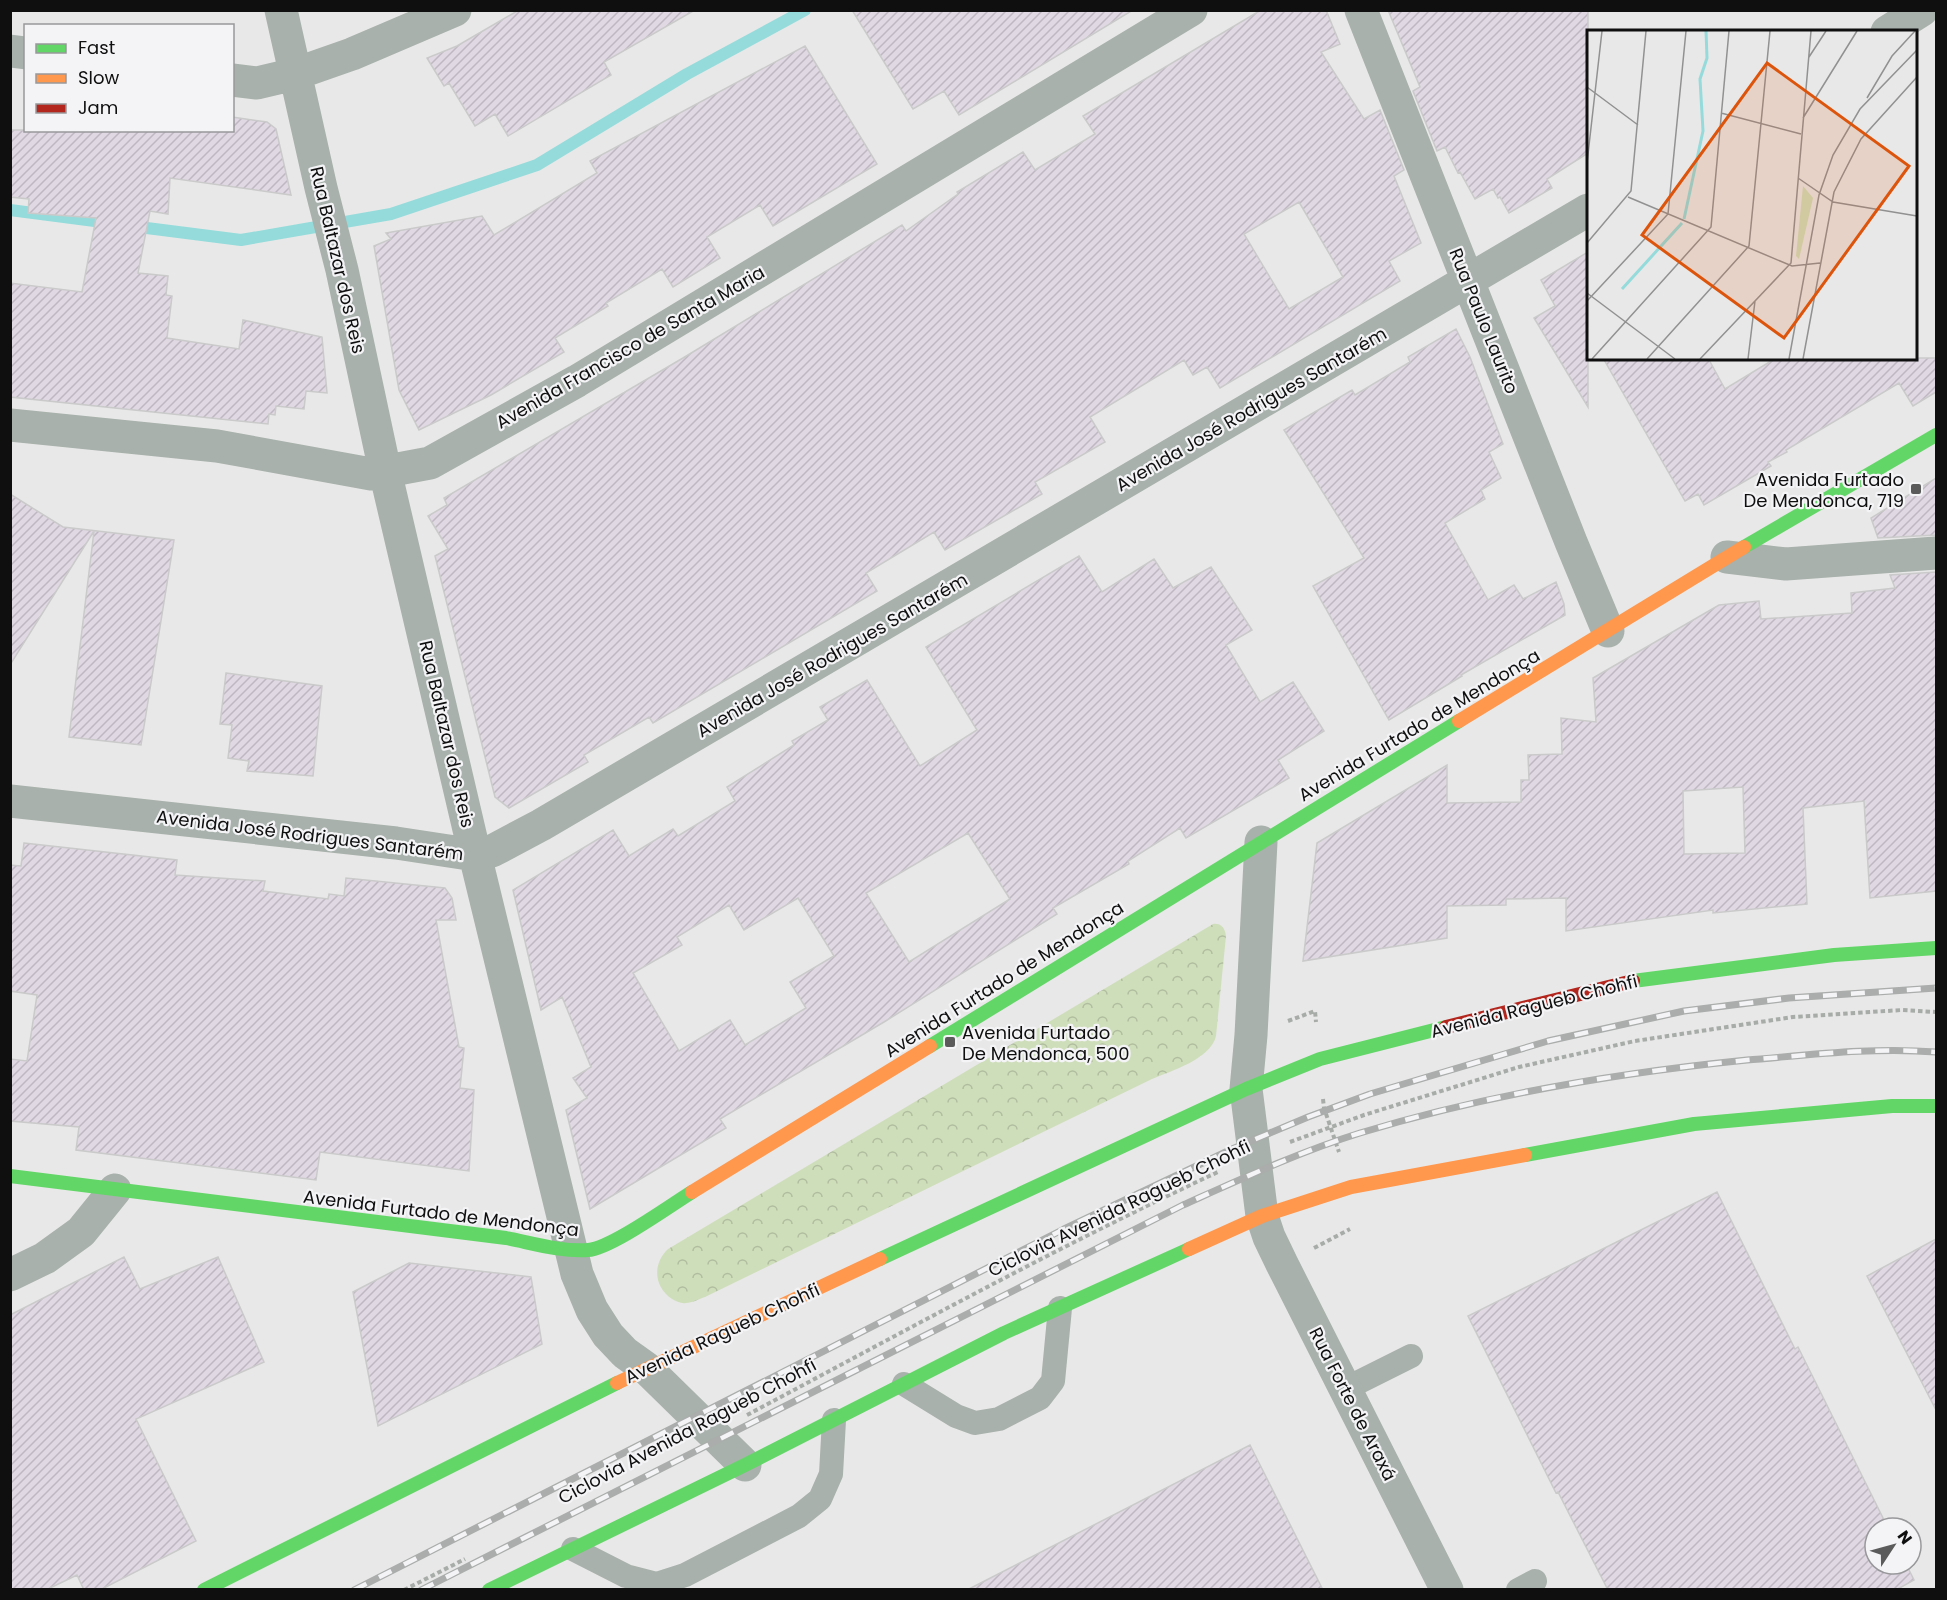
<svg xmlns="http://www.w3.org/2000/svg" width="1947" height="1600" viewBox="0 0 1947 1600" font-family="Poppins,sans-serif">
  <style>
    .park { fill: url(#park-crowns) }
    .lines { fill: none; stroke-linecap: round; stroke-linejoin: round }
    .stream { stroke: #95dbdb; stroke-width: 12 }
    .building { fill: url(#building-hatch); stroke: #cacaca; stroke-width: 1.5; fill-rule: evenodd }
    .path { stroke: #a7aca8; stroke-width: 4; stroke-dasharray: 4.5 3; stroke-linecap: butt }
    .lane { stroke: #a8b1ab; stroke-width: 24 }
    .street { stroke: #a8b1ab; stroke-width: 33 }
    .fast { stroke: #63d668; stroke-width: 14 }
    .slow { stroke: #ff974d; stroke-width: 14 }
    .jam { stroke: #b3261e; stroke-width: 14 }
    .rail-casing { stroke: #aaadab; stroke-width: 7 }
    .rail { stroke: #f4f4f7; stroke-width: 4.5; stroke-dasharray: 14; stroke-linecap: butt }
    .poi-dot { fill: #5b5b5c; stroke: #f4f4f7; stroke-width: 2 }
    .labels { text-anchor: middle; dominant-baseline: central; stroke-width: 4.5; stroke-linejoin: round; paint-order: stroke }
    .street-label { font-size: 18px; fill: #0f0f10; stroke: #f4f4f7 }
    .poi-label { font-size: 18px; fill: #0f0f10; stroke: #f4f4f7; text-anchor: end }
    .inset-river { fill: none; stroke: #95dbdb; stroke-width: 3 }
    .inset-road { fill: none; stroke: #919192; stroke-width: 1.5 }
    .view { fill: #dd550c; fill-opacity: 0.15; stroke: #dd550c; stroke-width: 3 }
    .inset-edge { fill: none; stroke: #0f0f10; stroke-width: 3 }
  </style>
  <defs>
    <pattern id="park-crowns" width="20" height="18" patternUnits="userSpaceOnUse" patternTransform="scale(1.5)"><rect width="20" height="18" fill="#cfdeba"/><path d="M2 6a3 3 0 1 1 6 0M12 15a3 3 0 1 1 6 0" fill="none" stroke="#b1bd9f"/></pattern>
    <pattern id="building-hatch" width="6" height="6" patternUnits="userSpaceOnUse" patternTransform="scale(1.5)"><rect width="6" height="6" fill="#e0d8e3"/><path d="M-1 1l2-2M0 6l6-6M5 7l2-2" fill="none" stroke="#bfb8c2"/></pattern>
  </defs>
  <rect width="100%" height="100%" fill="#e8e8e8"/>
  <path class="park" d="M1213 924C1221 923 1225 928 1226 936L1216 1036C1211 1059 1171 1071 1152 1079L705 1297C699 1299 692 1303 686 1303 681 1304 676 1301 672 1299 654 1287 652 1264 668 1249Z"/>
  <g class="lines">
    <path class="stream" d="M10 210 110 223
      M131 226 241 240 391 214 537 165 687 74 805 10"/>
  </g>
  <path class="building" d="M519 10H695L604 62 611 75 508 136 495 114 475 126 449 83 444 86 427 58 457 46Z
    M852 10H1133L959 115 944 91 913 109Z
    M1261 10H1326L1340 44 1321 52 1364 119 1380 110 1404 170 1394 176 1421 243 1389 261 1400 281 1220 388 1207 367 1193 375 1184 360 1090 417 1105 442 1035 482 1042 494 945 550 934 532 866 573 877 591 653 723 649 717 584 755 588 762 509 808 495 797 435 556 448 549 428 516 447 505 444 498 683 358 902 225 906 231 958 194 957 192 1023 152 1035 170 1095 134 1083 116ZM1299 202 1343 277 1289 309 1244 234Z
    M1388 10H1588V153L1547 179 1552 188 1509 213 1500 197 1498 198 1493 189 1475 199 1460 172 1458 173 1445 147 1437 151 1413 91 1420 87Z
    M805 46 877 164 773 226 760 205 707 237 720 258 673 287 662 269 606 303 608 306 555 338 564 352 491 395 419 430 399 390 374 246 391 239 386 233 482 216 494 235 597 173 590 161Z
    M232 117 267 122 276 129 291 195 170 178 168 214 150 211 138 273 168 276 166 295 172 296 167 338 239 349 243 320 322 337 327 393 306 391 304 409 276 406 275 415 269 414 268 424 10 397V283L82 292 96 218 28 213 29 199 10 197V130H232Z
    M1588 252V407L1534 318 1555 306 1541 280Z
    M1456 329 1470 357 1503 444 1489 452 1501 478 1481 490 1485 499 1445 523 1488 600 1514 585 1523 599 1556 582 1564 604 1565 615 1461 675 1462 676 1389 720 1313 586 1364 558 1284 430 1352 390 1355 395 1410 362 1408 357Z
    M1603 358H1708L1725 389 1776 358H1936V392L1913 406 1899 383 1786 450 1787 452 1768 462 1771 466 1704 505 1698 494 1685 501Z
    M1936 478V535L1878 538 1871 518Z
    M10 494 63 527 174 540 141 745 69 737 94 531 10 665Z
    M1079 556 1102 592 1154 559 1173 588 1211 567 1252 630 1226 645 1260 702 1293 682 1324 731 1278 760 1289 778 1186 838 1180 828 1128 861 1129 864 1053 908 1057 914 884 1022 720 1119 726 1128 590 1209 566 1110 587 1098 573 1078 591 1067 562 997 541 1010 513 890 613 830 629 856 673 829 678 836 735 801 727 787 794 745 792 741 828 720 820 707 867 680 920 766 977 730 926 647ZM968 833 1010 899 909 962 866 893ZM798 898 834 956 790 982 806 1008 745 1045 730 1020 679 1051 633 973 682 945 677 937 729 905 744 930Z
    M1936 572V891L1870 898 1864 801 1803 808 1807 904 1713 913V910L1566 931V898L1506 899V905L1447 906V938L1303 961 1317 843 1447 765V803L1521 802V780H1529L1528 755 1562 754 1561 718 1596 722 1593 678 1719 605 1759 601 1761 619 1852 613 1851 593 1895 588 1890 575ZM1743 787 1745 853 1684 854 1683 791Z
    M226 673 322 686 313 776 247 771 249 761 228 758 232 725 220 724Z
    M24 843 177 860 175 875 265 881 263 891 328 899 329 894 344 896 346 878 445 888 452 898 456 920H436L459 1047 464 1048 460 1088 474 1090 469 1171 320 1152 316 1180 76 1150 79 1127 10 1121V1059L27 1061 37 995 10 991V865L21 866Z
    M1717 1192 1795 1349 1798 1347 1888 1528H1875V1564H1906L1914 1580 1896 1590H1608L1558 1492 1556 1493 1468 1316Z
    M1936 1239V1410L1867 1276Z
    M124 1257 140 1289 218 1257 264 1362 136 1419 196 1541 100 1590H84L77 1575 46 1590H10V1315Z
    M409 1263 531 1277 542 1344 378 1426 353 1292Z
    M1250 1445 1323 1590H967Z"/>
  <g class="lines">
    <path class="path" d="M1288 1021 1315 1011 1316 1022
      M1323 1099 1324 1108 1339 1152
      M1290 1142 1364 1115 1519 1067 1635 1041 1793 1017 1902 1010 1936 1012
      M1314 1248 1350 1229
      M747 1415C903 1332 1059 1246 1220 1171
      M404 1590 465 1559"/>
    <path class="lane" d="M904 1384 956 1416 975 1423 999 1419 1040 1398 1053 1381 1060 1308
      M1345 1389 1411 1356
      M573 1549 626 1576 657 1584 685 1575 799 1516 820 1499 831 1474 834 1420
      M1518 1590 1535 1581"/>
    <path class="street" d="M281 10 321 188 342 270 385 471 475 855 577 1274 592 1310 608 1335 625 1353 646 1368 745 1465
      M1361 10 1571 542 1608 631
      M1887 32 1922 10
      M10 51 26 53
      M232 80 257 83 295 74 352 54 455 10
      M10 425 217 446 371 474 430 463 577 381 1191 10
      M1727 557 1786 564 1936 553
      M10 801 396 843 475 855 492 851 541 825 1588 210
      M1261 842 1251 1035 1246 1089 1262 1216 1269 1237 1282 1264 1447 1590
      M10 1275 45 1258 81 1232 115 1190"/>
    <path class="fast" d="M1744 547 1936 435
      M1633 981 1834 955 1936 948
      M930 1046 1459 721
      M1525 1155 1694 1124 1892 1106H1936
      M10 1176 506 1238C532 1243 561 1252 588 1250 610 1249 671 1205 692 1192
      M880 1259 1246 1089 1320 1059 1446 1027
      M204 1590 617 1383
      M489 1590 745 1465 1004 1333 1189 1249"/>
    <path class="slow" d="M1459 721 1744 547
      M692 1192 930 1046
      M1189 1249 1262 1216 1351 1187 1525 1155
      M617 1383 880 1259"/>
    <path class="jam" d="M1446 1027 1633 981"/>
    <defs>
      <path id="rail" d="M354 1590 1064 1229 1232 1149 1308 1117 1370 1094 1548 1041 1684 1011 1789 998 1936 988
        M421 1590 1183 1205C1241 1179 1299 1152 1360 1133 1485 1095 1616 1073 1747 1060 1809 1055 1873 1047 1936 1052"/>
    </defs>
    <use href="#rail" class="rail-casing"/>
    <use href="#rail" class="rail"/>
  </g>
  <g class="poi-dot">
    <rect x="1910" y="483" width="12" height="12" rx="3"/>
    <rect x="944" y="1036" width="12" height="12" rx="3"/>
  </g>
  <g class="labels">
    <g class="street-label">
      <text transform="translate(338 260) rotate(77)">Rua Baltazar dos Reis</text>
      <text transform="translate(1484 321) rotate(68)">Rua Paulo Laurito</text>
      <text transform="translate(630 347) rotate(-30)">Avenida Francisco de Santa Maria</text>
      <text transform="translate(1251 409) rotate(-30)">Avenida José Rodrigues Santarém</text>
      <text transform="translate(832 655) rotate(-30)">Avenida José Rodrigues Santarém</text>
      <text transform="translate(1419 725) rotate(-31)">Avenida Furtado de Mendonça</text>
      <text transform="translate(447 734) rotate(77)">Rua Baltazar dos Reis</text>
      <text transform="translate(310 835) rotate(7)">Avenida José Rodrigues Santarém</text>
      <text transform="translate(1004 979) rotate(-32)">Avenida Furtado de Mendonça</text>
      <text transform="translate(1534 1006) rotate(-14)">Avenida Ragueb Chohfi</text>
      <text transform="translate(1119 1208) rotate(-26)">Ciclovia Avenida Ragueb Chohfi</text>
      <text transform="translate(441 1213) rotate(7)">Avenida Furtado de Mendonça</text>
      <text transform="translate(722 1333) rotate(-25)">Avenida Ragueb Chohfi</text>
      <text transform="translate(1353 1404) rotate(63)">Rua Forte de Araxá</text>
      <text transform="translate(687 1431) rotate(-28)">Ciclovia Avenida Ragueb Chohfi</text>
    </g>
    <g class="poi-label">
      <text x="1904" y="479">Avenida Furtado<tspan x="1904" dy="21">De Mendonca, 719</tspan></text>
      <text x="962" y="1032" text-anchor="start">Avenida Furtado<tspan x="962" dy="21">De Mendonca, 500</tspan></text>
    </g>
  </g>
  <g transform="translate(1587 30)">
    <rect width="330" height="330" fill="#e8e8e8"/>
    <path d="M216 156 226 168 212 229 209 226Z" fill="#cfdeba"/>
    <path class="inset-river" d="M97 189 116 101 113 49 120 28 119 1M35 259 95 193"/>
    <path class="inset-road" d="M222 27 239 1M0 57 51 95M280 68 305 26 328 1M134 83 214 104M216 88 270 1M0 133 15 1M211 148 246 172 330 186M41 167 205 236 233 233M0 213 44 161 59 1M0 263 88 329M0 271 81 184 99 1M5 329 124 197 142 1M60 329 162 216 183 1M113 329 204 233 224 1M161 329 168 271M202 329 232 165 246 125 273 79 330 20M216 329 247 162 274 109 330 47"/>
    <path class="view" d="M180 33 322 136 197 308 55 205Z"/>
    <rect width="330" height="330" class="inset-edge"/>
  </g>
  <rect width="1947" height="1600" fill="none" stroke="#0f0f10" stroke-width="24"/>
  <rect x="24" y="24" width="210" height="108" fill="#f4f4f7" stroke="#98989b" stroke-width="1.5"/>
  <rect x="36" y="44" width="30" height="9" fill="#63d668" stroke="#98989b" stroke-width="1.5"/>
  <text x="78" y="54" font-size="18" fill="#0f0f10">Fast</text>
  <rect x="36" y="74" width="30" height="9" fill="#ff974d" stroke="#98989b" stroke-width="1.5"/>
  <text x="78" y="84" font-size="18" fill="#0f0f10">Slow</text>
  <rect x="36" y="104" width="30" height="9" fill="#b3261e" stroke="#98989b" stroke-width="1.5"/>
  <text x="78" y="114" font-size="18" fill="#0f0f10">Jam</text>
  <g transform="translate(1893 1546) rotate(54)"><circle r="28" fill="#f4f4f7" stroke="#98989b" stroke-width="1.5"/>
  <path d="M0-4.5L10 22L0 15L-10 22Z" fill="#5b5b5c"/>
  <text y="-9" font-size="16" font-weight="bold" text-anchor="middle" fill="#0f0f10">N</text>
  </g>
</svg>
